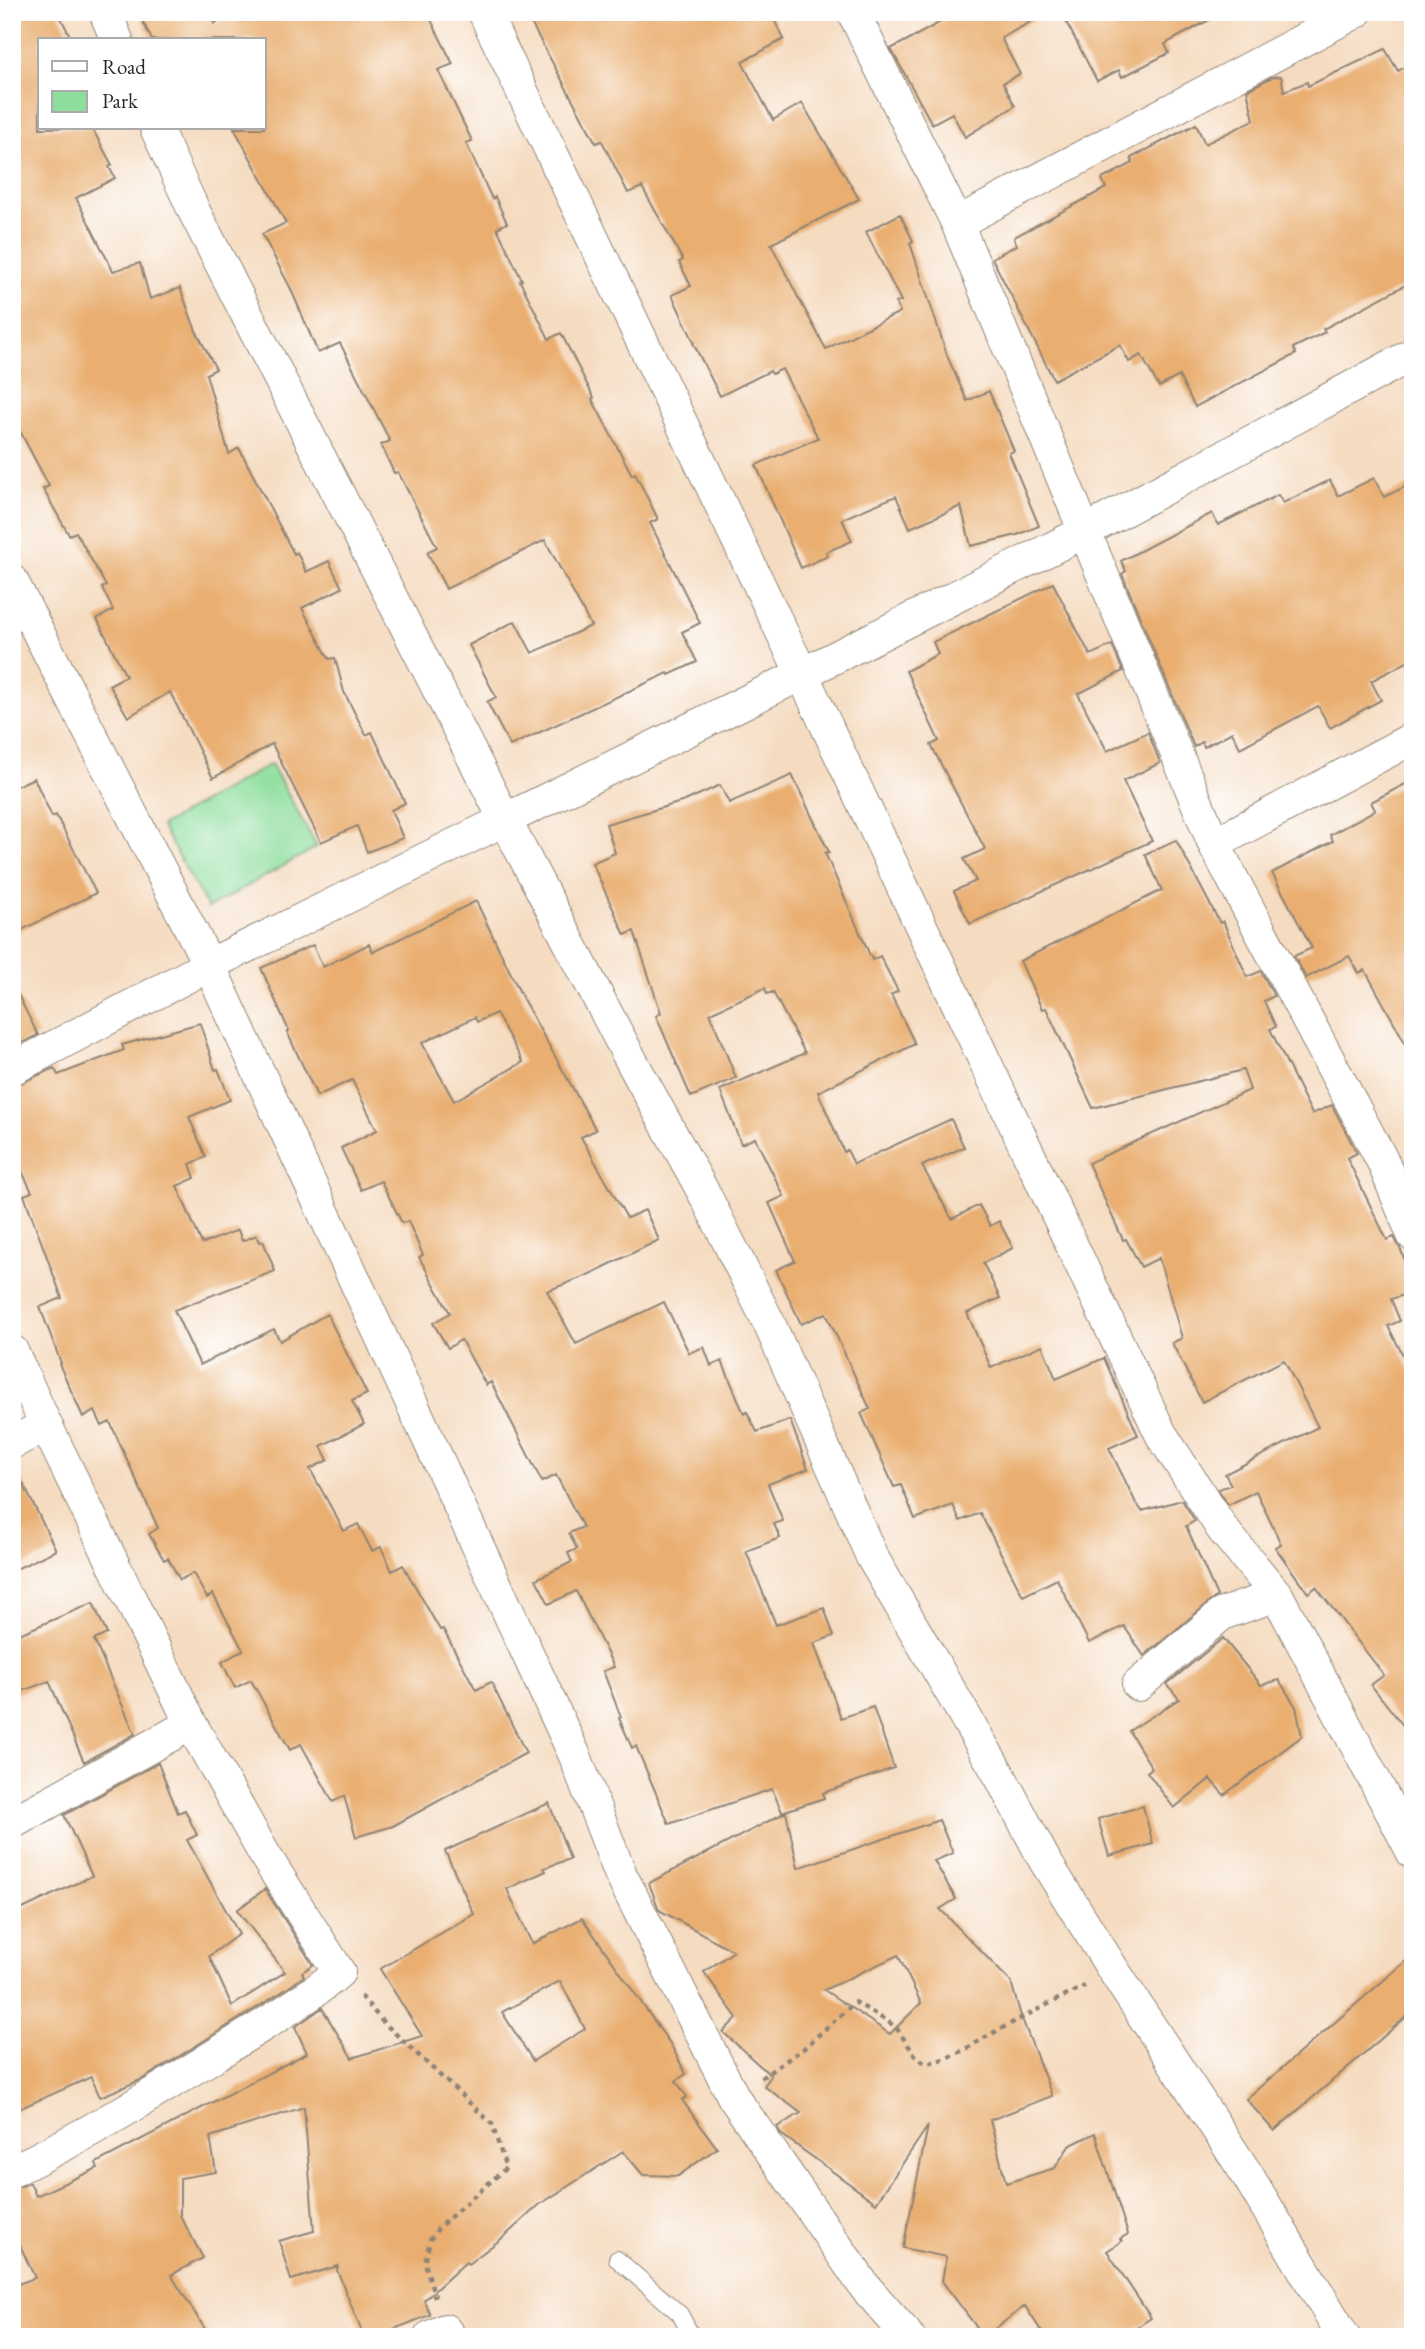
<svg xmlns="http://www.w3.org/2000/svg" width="1425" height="2349" viewBox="0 0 1425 2349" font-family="'EB Garamond',serif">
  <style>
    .green { fill: #8dde9d; stroke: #5c8464; stroke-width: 2 }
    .building { fill: #e9ae6f; fill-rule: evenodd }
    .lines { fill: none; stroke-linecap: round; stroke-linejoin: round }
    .service-casing { stroke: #908476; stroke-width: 18 }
    .minor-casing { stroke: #908476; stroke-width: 34 }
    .path { stroke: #908476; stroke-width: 4.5; stroke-dasharray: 5 5; stroke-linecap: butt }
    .service { stroke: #fff; stroke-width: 16 }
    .minor { stroke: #fff; stroke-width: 32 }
  </style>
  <rect width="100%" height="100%" fill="#fff"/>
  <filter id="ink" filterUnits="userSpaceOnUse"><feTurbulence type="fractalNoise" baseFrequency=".0143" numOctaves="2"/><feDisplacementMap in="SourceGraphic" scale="14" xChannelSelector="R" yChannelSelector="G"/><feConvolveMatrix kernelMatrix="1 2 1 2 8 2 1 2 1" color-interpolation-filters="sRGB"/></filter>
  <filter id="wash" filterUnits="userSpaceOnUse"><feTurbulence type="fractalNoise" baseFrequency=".00686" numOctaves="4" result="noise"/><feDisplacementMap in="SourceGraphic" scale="28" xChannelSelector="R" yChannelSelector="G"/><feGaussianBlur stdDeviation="1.57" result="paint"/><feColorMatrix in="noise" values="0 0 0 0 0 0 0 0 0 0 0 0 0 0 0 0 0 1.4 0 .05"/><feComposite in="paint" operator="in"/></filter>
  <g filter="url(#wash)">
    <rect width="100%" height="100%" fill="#f5dcc1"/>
    <path class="green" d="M271 764 317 847 208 908 161 826Z"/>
    <g id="blocks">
      <path class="building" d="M12 12H58L72 40H40V128H92L112 165 109 167 115 178 76 198 113 271 140 263 150 299 180 288 196 331 216 369 206 374 229 454 239 448 294 554 297 552 306 572 329 561 342 588 302 608 329 659 335 658 344 692 366 735 372 732 405 803 391 810 403 838 367 852 357 826 321 842 272 744 213 778 170 692 128 717 109 685 126 676 97 619 113 610 102 588 106 586 76 532 69 535 43 489 49 486 12 416Z
        M138 12H208L214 24 237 12H427L453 64 438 70 472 141 466 143 492 199 495 197 507 223 497 228 522 280 520 281 549 339 561 333 594 398 592 399 632 475 635 473 658 519 650 523 700 623 682 632 697 662 669 675 668 673 510 746 487 702 496 697 469 645 515 621 532 653 591 626 545 540 446 589 427 552 437 547 398 472 394 473 381 445 390 441 340 343 318 353 290 287 262 234 286 223 234 128H264V40H152Z
        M525 12H770L784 39 742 62 773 120 802 103 859 199 771 244 799 299 826 349 900 312 896 303 901 301 866 232 900 214 913 241 910 243 948 358 967 401 989 391 1014 451 1009 453 1039 526 1017 535 971 546 961 506 910 528 896 496 842 519 852 541 826 552 828 556 801 568 756 465 818 438 782 369 772 374 770 371 720 396 693 343 694 342 672 295 691 286 679 262 683 260 642 187 628 193 602 141 596 143Z
        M959 12H1049L1001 38 1020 74 1003 83 1015 106 965 137 952 113 932 124 891 49Z
        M1061 12H1224L1165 44 1169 53 1122 77 1119 70 1097 81Z
        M1385 49 1398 71 1413 63V281L1323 329 1325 332 1293 348 1296 354 1195 407 1179 376 1159 387 1141 355 1129 362 1120 345 1054 380 992 258 1017 245 1014 238 1016 236 1106 188 1102 179 1133 163 1131 158 1196 124 1205 144 1254 120 1247 90 1272 77 1281 76 1284 91 1307 82 1308 86Z
        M1374 478 1384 497 1413 483V659L1371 681 1381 700 1330 728 1318 706 1240 748 1232 732 1204 747 1202 742 1194 747 1122 574 1126 571 1121 561 1212 513 1218 525 1278 495 1283 503 1330 480 1338 496Z
        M1053 583 1090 655 1112 645 1123 671 1078 694 1107 751 1148 732 1160 763 1123 781 1152 841 970 924 954 891 976 881 964 859 985 849 931 745 939 741 906 671 938 654 933 642Z
        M792 775 829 852 825 853 872 960 880 956 898 991 891 995 915 1044 818 1092 844 1152 847 1150 854 1164 951 1119 964 1147 922 1166 952 1219 979 1205 990 1226 999 1221 1013 1248 983 1263 1000 1298 967 1313 991 1368 1042 1345 1056 1379 1104 1358 1138 1435 1109 1448 1135 1501 1142 1511 1182 1500 1195 1521 1186 1526 1217 1596 1144 1656 1124 1626 1089 1643 1057 1579 1023 1596 980 1513 960 1521 953 1505 915 1519 901 1485 894 1487 861 1413 870 1409 826 1313 801 1324 776 1270 795 1261 769 1203 784 1196 755 1138 741 1144 720 1090 805 1053 773 992 767 994 765 988 710 1013 736 1078 691 1097 656 1016 661 1013 634 931 625 935 592 863 615 853 606 824 685 801 720 785 729 803Z
        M34 778 52 817 56 815 96 893 12 935V788Z
        M1413 780V1057L1365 970 1359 973 1349 956 1306 978 1294 956 1312 948 1272 873 1333 841 1330 835 1375 810 1371 802Z
        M1176 840 1220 923 1223 921 1247 977 1261 971 1274 996 1264 1001 1276 1027 1270 1029 1312 1114 1332 1105 1357 1153 1347 1158 1387 1240 1394 1237 1400 1248 1413 1280V1292L1391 1299 1400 1321 1388 1326 1413 1375V1738L1371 1685 1384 1675 1316 1587 1308 1593 1275 1547 1281 1544 1256 1491 1228 1505 1218 1489 1231 1485 1225 1474 1318 1427 1284 1360 1202 1402 1172 1343 1182 1338 1159 1258 1141 1267 1126 1239 1123 1240 1088 1163 1250 1090 1243 1070 1093 1108 1046 1008 1042 1009 1020 961 1162 890 1145 854Z
        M476 901 523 999 596 1130 581 1137 627 1218 645 1210 659 1240 588 1275 547 1291 576 1344 664 1302 689 1353 704 1347 711 1366 722 1361 744 1414 747 1412 757 1432 790 1420 808 1469 768 1484 783 1521 774 1524 780 1538 746 1551 776 1625 824 1608 834 1636 814 1643 841 1718 873 1707 894 1768 823 1793 824 1798 782 1812 772 1789 669 1824 636 1746 632 1748 619 1718 621 1717 603 1671 614 1667 576 1591 549 1604 536 1579 572 1562 568 1553 577 1549 569 1533 583 1527 556 1475 542 1482 491 1382 486 1385 461 1340 448 1348 433 1323 450 1313 419 1257 423 1255 408 1221 402 1223 381 1181 361 1190 341 1148 377 1130 352 1080 317 1096 287 1032 289 1031 261 968 313 945 323 967 369 944 373 952ZM496 1013 523 1062 454 1101 422 1043 475 1017 477 1022Z
        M12 983 38 1035 12 1048Z
        M200 1023 215 1070 218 1069 230 1100 189 1117 206 1157 190 1164 195 1178 177 1186 202 1244 238 1230 242 1241 257 1235 260 1242 263 1241 275 1271 174 1310 200 1365 274 1329 280 1341 327 1314 367 1394 352 1401 364 1424 321 1446 328 1460 310 1469 344 1531 358 1524 372 1551 381 1547 392 1571 403 1565 440 1630 443 1629 476 1690 491 1682 526 1753 393 1826 356 1837 344 1796 333 1802 301 1744 290 1750 251 1680 235 1688 222 1662 243 1650 213 1594 207 1598 193 1573 180 1580 168 1558 164 1560 149 1534 158 1528 110 1422 102 1426 95 1411 83 1417 59 1364 61 1363 40 1307 62 1298 24 1195 32 1192 12 1151V1087L54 1068 58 1075 124 1050 122 1045Z
        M12 1461 56 1550 12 1571Z
        M93 1603 107 1634 94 1640 135 1734 84 1762 49 1681 12 1695V1637Z
        M1223 1638 1261 1685 1279 1680 1296 1707 1302 1736 1224 1795 1210 1779 1174 1808 1147 1772 1152 1768 1129 1731 1179 1699 1167 1684Z
        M158 1763 178 1813 185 1810 197 1835 187 1840 239 1934 209 1956 232 2006 285 1972 237 1910 265 1889 313 1965 302 1972 304 1976 288 1988 143 2079 100 2097 91 2077 12 2112V1914L92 1876 64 1815Z
        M549 1803 570 1859 544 1868 546 1871 507 1889 532 1944 582 1918 671 2045 686 2074 676 2081 687 2097 682 2100 717 2148 678 2176 643 2175 623 2151 539 2205 505 2236 468 2264 466 2262 424 2300 430 2315 374 2337H364L337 2270 338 2266 291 2280 279 2241 314 2231 304 2107 210 2137 216 2172 180 2178V2215L203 2258 171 2275 210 2337H12V2286L35 2278 12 2228V2189L30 2183 36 2196 98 2168 96 2163 307 2053 295 2027 322 2008 352 2058 422 2036 380 1969 474 1914 445 1851ZM560 1981 585 2029 533 2061 502 2012Z
        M1143 1806 1153 1844 1109 1856 1098 1819Z
        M786 1812 798 1868 939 1820 953 1853 934 1861 956 1899 940 1909 1011 1982 1021 2016 1052 2096 990 2120 1006 2183 1055 2168 1069 2146 1095 2133 1128 2234 1120 2239 1122 2241 1107 2251 1151 2318 1122 2337H1045L1025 2306 984 2337 942 2281 946 2257 903 2248 928 2126 876 2203 781 2134 777 2127 801 2113 764 2086 771 2076 723 2032 737 2018 704 1972 734 1951 659 1910 649 1883ZM898 1955 921 2003 890 2034 824 1990Z
        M1413 1955V2011L1274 2131 1246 2099Z"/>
    </g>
  </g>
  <g filter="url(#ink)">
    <use href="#blocks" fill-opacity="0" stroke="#908476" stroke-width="2"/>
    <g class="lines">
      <defs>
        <path id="service" d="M617 2259 680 2314 692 2337"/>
        <path id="minor" d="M105 12 117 40
          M484 12 802 674 1161 1434 1223 1530 1277 1595 1413 1853
          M853 12 957 223 1214 844 1383 1162 1413 1235
          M156 128 194 211 504 818 632 1062 706 1197 769 1323 872 1557 1001 1778 1045 1861 1114 1971 1248 2176 1344 2337
          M957 223 1356 12
          M12 581 209 965 575 1756 620 1873 734 2098 865 2287 909 2337
          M1214 844 1413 738
          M12 1069 209 965 802 674 1084 532 1413 354
          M12 1351 46 1425 191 1724 266 1857 339 1972C304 2002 264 2024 225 2049 155 2093 86 2136 12 2171
          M12 1443 46 1425
          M1138 1685 1222 1614 1277 1595
          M12 1823 191 1724
          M430 2337 445 2330 450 2337"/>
      </defs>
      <use href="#service" class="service-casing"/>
      <use href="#minor" class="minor-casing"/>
      <path class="path" d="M361 1996 382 2021 492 2124 506 2168 439 2227 430 2240 425 2263 435 2297
        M761 2078 803 2049 855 2002 895 2026 915 2055 925 2063C952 2060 969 2046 993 2033 1023 2017 1054 2001 1085 1986"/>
      <use href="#service" class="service"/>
      <use href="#minor" class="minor"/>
    </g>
  </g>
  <rect width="1425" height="2349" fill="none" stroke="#fff" stroke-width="42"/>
  <rect x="38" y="38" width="228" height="91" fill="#ffffff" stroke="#aaaaaa" stroke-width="2"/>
  <rect x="52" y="61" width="35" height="10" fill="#ffffff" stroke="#aaaaaa" stroke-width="2"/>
  <text x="102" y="74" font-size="21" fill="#2b2b2b">Road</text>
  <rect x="52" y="91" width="35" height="21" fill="#8dde9d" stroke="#aaaaaa" stroke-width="2"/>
  <text x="102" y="108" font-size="21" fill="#2b2b2b">Park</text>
</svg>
